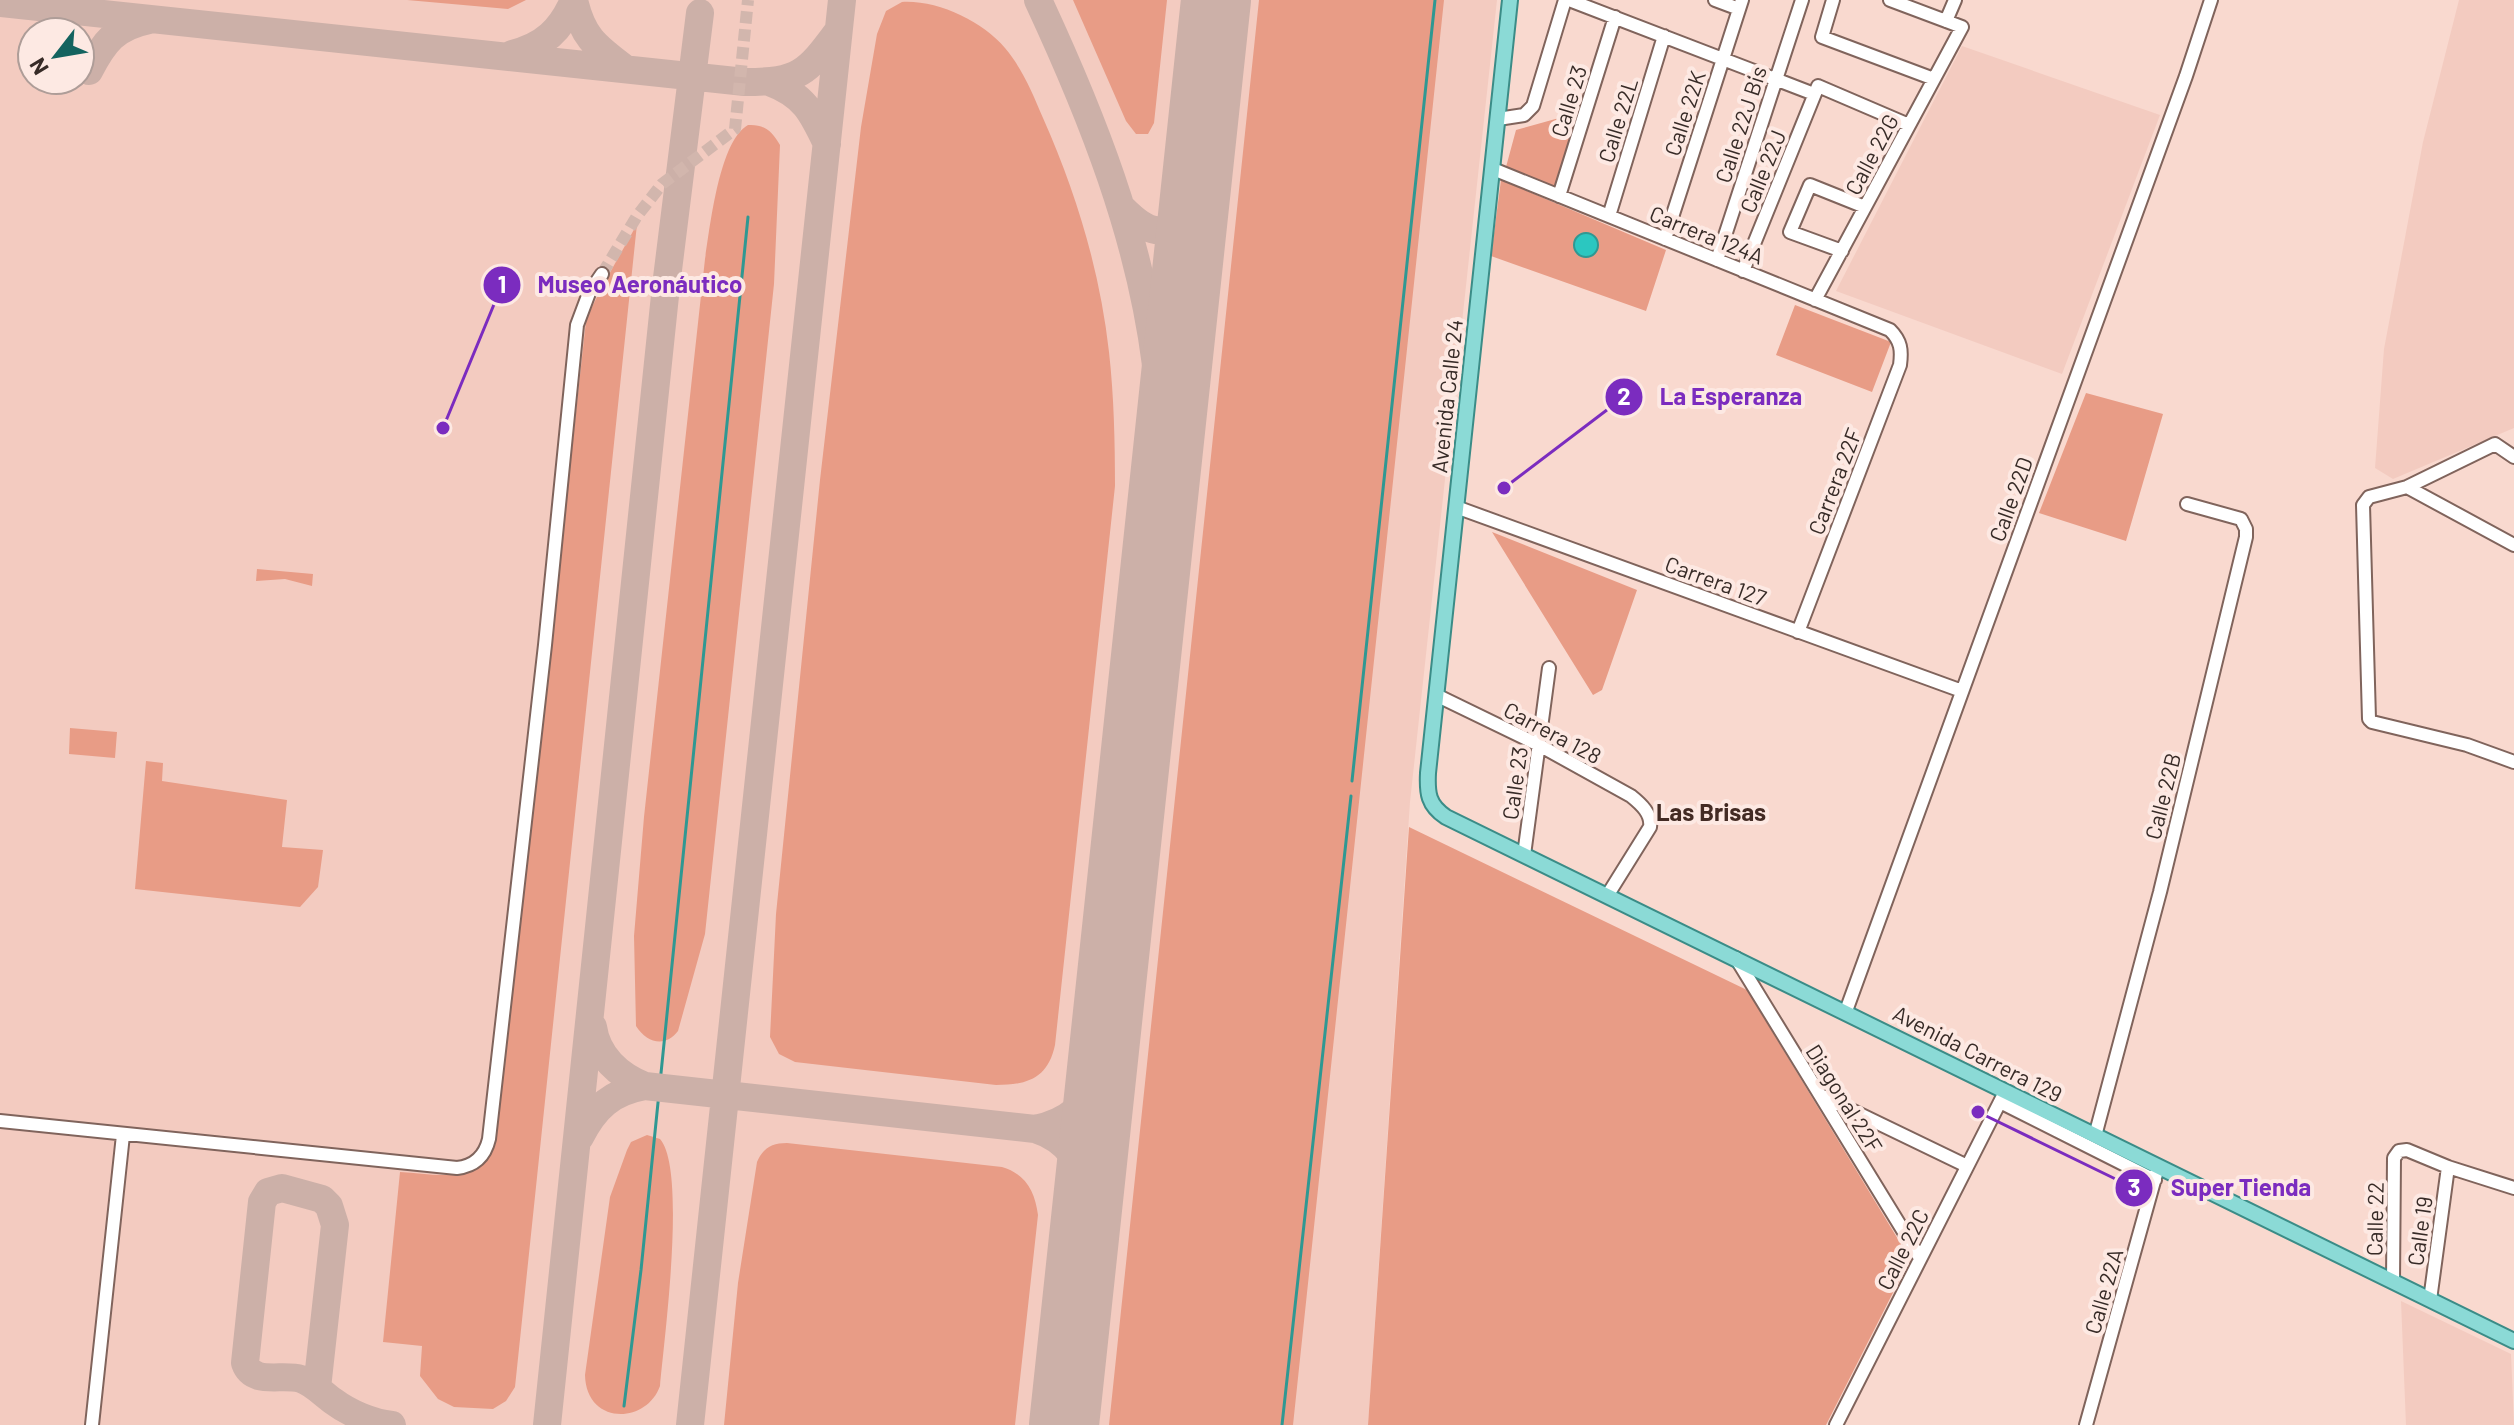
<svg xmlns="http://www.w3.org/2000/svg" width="2514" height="1425" viewBox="0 0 2514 1425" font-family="Barlow,sans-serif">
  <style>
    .built { fill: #f3cbc0; fill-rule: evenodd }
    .green { fill: #e89c86 }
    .water { fill: #2bc7c0; stroke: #2f9892; stroke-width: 2 }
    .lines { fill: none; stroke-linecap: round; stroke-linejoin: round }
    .stream { stroke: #2f9892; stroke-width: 3 }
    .taxiway { stroke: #ccb0a8; stroke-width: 28 }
    .runway { stroke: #ccb0a8; stroke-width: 70 }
    .minor-tunnel { stroke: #d2b6ad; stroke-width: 12; stroke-dasharray: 12 6; stroke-linecap: butt }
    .minor-casing { stroke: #80645c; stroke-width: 16 }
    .major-casing { stroke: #3b8c87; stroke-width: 18 }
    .minor { stroke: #fff; stroke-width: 12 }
    .major { stroke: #8bdad6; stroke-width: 14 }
    .labels { text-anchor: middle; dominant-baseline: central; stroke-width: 8; stroke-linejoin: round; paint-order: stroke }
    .street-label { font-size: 22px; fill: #372b27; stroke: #fde9e3 }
    .neighbourhood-label { font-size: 24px; font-weight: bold; fill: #432b24; stroke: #fde9e3 }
    .leader { fill: none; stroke: #7b2cbf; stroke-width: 3 }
    .callout-dot { fill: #7b2cbf; stroke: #fde9e3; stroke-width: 3 }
    .mark-label { font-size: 24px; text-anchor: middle; font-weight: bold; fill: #fff }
    .callout-label { font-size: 24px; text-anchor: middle; font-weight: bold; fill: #7b2cbf; stroke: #fde9e3; stroke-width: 8; stroke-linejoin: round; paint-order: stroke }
  </style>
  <rect width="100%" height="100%" fill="#f9d9cf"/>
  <path class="built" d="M0 0H1497L1410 802 1368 1425H0ZM32 32H80V80H32Z
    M2459 0H2514V428L2393 479 2375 468 2384 349 2423 142Z
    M1962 46 2160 115 2062 374 1836 291Z
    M2401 1301 2511 1354 2514 1425H2406Z"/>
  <path class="green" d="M407 0H526L508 9Z
    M1073 0H1167L1154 123 1148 134H1136L1126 121Z
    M1259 0H1444L1293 1425H1109Z
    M902 2C938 0 982 21 1005 48 1022 68 1033 94 1043 118 1076 192 1100 271 1109 352 1114 397 1115 442 1115 486L1055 1045C1048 1078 1028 1085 996 1085L795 1062 779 1054 770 1037 776 914 820 480 861 127 877 34 886 11Z
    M1577 113 1556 187 1506 167 1516 130Z
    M748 125C764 124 772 131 780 145L774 284 705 934 678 1031C665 1048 647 1043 636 1026L634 936 644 817 705 259C710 228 719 141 748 125Z
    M1501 180 1666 250 1646 311 1491 256Z
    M637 224 515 1387 506 1401 493 1409 454 1407 438 1399 420 1376 422 1346 383 1342 400 1172C436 1174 484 1186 496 1142L586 321C600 287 620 256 637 224Z
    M1795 305 1891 342 1872 392 1776 355Z
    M2086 393 2163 414 2126 541 2039 513Z
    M1492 532 1637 590 1602 690 1593 695Z
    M257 569 313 574 312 586 285 579 256 581Z
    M70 728 117 732 115 758 69 754Z
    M146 761 163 763 162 781 287 800 282 847 323 850 318 887 300 907 135 889Z
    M1409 827 1747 990 1910 1259 1826 1425H1368Z
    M647 1135 660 1139C687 1170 664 1340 660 1386 646 1425 586 1425 585 1375L610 1197 627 1150 631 1142Z
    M787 1143 1002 1167C1026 1174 1035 1192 1038 1215L1015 1425H724L738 1283 757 1162C763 1148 772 1143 787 1143Z"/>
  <path class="water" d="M1574 245a12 12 0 1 1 24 0a12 12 0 1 1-24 0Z"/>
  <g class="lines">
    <path class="stream" d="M1352 781 1435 0
      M624 1406 641 1270 748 217
      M1282 1425 1351 796"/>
    <path class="taxiway" d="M574 0C582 36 595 46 623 67
      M1038 0C1092 116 1140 237 1156 365 1161 405 1162 446 1164 486
      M0 3 745 82C799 82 807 73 838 31
      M512 54C544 46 561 30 574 0
      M89 71C104 42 115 27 149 20
      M769 82C804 95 812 112 827 144
      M1123 209C1165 251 1178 225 1197 184
      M645 1086 1035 1129C1070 1122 1085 1105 1102 1075
      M1035 1129C1069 1140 1083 1164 1089 1197
      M580 1137C595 1107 612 1092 645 1086 619 1076 597 1056 593 1027
      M317 1388 335 1225 329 1206 322 1199 282 1188 268 1192 262 1202 245 1363C253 1386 282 1373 301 1379 313 1383 323 1394 333 1401 349 1413 372 1423 392 1425
      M547 1425 666 286 700 13
      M690 1425 842 0"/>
    <path class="runway" d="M1064 1425 1216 0"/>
    <path class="minor-tunnel" d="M602 274 637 216 662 184 735 129 748 0"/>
    <defs>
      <path id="minor" d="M1569 0 1814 94
        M1715 0 1739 9
        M1833 0 1822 37 1934 79
        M1946 21 1955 0
        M1498 119 1524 115 1533 106 1565 0
        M1493 169 1890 330C1901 341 1902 350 1900 365L1798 632
        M1559 196 1615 17
        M1609 216 1664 36
        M1665 239 1742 0
        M1842 251 1790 232 1810 185 1865 207
        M1717 260 1802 0
        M1743 271 1818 86 1909 125
        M1815 300 1962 27 1890 0
        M2514 457 2495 444 2407 487 2369 497 2363 505 2369 719 2372 722 2467 745 2514 762
        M2407 487 2514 545
        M1456 507 1962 691
        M1436 695 1539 745 1631 796C1641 804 1652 814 1650 827L1607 896
        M1524 855 1549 668
        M1736 958 1920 1258
        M1846 1011 2186 76 2211 0
        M1820 1095 1967 1166
        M2000 1102 2155 1180
        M0 1121 457 1168C475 1166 485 1156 489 1139L545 645 577 325 589 293 602 274
        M2095 1136 2160 892 2246 537V529L2241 519 2187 504
        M2393 1282 2394 1158 2399 1151 2407 1150 2448 1167 2514 1188
        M2430 1300 2448 1167
        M92 1425 123 1135
        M1836 1425 2005 1092
        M2086 1425 2158 1167"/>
      <path id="major" d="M1510 0 1428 773C1427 793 1428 805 1446 817L2514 1341"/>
    </defs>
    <use href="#minor" class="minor-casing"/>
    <use href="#major" class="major-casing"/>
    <use href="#minor" class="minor"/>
    <use href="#major" class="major"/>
  </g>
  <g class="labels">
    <g class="street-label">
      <text transform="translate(1568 101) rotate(-73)">Calle 23</text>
      <text transform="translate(1684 113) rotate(-72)">Calle 22K</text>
      <text transform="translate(1617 120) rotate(-73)">Calle 22L</text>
      <text transform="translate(1740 124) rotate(-72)">Calle 22J Bis</text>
      <text transform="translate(1871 154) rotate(-62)">Calle 22G</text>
      <text transform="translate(1762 171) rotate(-68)">Calle 22J</text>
      <text transform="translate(1707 234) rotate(22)">Carrera 124A</text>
      <text transform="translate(1446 396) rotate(-84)">Avenida Calle 24</text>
      <text transform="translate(1834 481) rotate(-69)">Carrera 22F</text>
      <text transform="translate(2010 499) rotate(-70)">Calle 22D</text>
      <text transform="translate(1716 580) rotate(20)">Carrera 127</text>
      <text transform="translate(1553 732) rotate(28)">Carrera 128</text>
      <text transform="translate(1514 783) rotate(-82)">Calle 23</text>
      <text transform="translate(2162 796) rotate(-76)">Calle 22B</text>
      <text transform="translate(1978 1053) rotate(27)">Avenida Carrera 129</text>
      <text transform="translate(1845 1098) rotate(58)">Diagonal 22F</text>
      <text transform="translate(2374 1219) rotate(-89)">Calle 22</text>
      <text transform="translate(2419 1231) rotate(-82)">Calle 19</text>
      <text transform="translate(1902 1249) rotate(-63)">Calle 22C</text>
      <text transform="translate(2103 1291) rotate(-74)">Calle 22A</text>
    </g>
    <g class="neighbourhood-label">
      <text x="1711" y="811">Las Brisas</text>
    </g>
  </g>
  <path class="leader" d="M443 428L502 285M1504 488L1624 397M1978 1112L2134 1188"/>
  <g class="callout-dot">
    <circle cx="443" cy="428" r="8"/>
    <circle cx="1504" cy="488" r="8"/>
    <circle cx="1978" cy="1112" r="8"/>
    <circle cx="502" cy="285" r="20"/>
    <circle cx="1624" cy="397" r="20"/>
    <circle cx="2134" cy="1188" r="20"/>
  </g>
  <g class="mark-label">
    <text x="502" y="293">1</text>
    <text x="1624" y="405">2</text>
    <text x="2134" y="1196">3</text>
  </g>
  <g class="callout-label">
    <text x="640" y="293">Museo Aeronáutico</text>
    <text x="1731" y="405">La Esperanza</text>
    <text x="2241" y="1196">Super Tienda</text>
  </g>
  <g transform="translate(56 56) rotate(239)"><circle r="38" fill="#fde9e3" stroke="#ae9d98" stroke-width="2"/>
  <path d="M0-6L14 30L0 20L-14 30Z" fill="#14635f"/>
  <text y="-12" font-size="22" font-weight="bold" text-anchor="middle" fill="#372b27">N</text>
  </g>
</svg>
